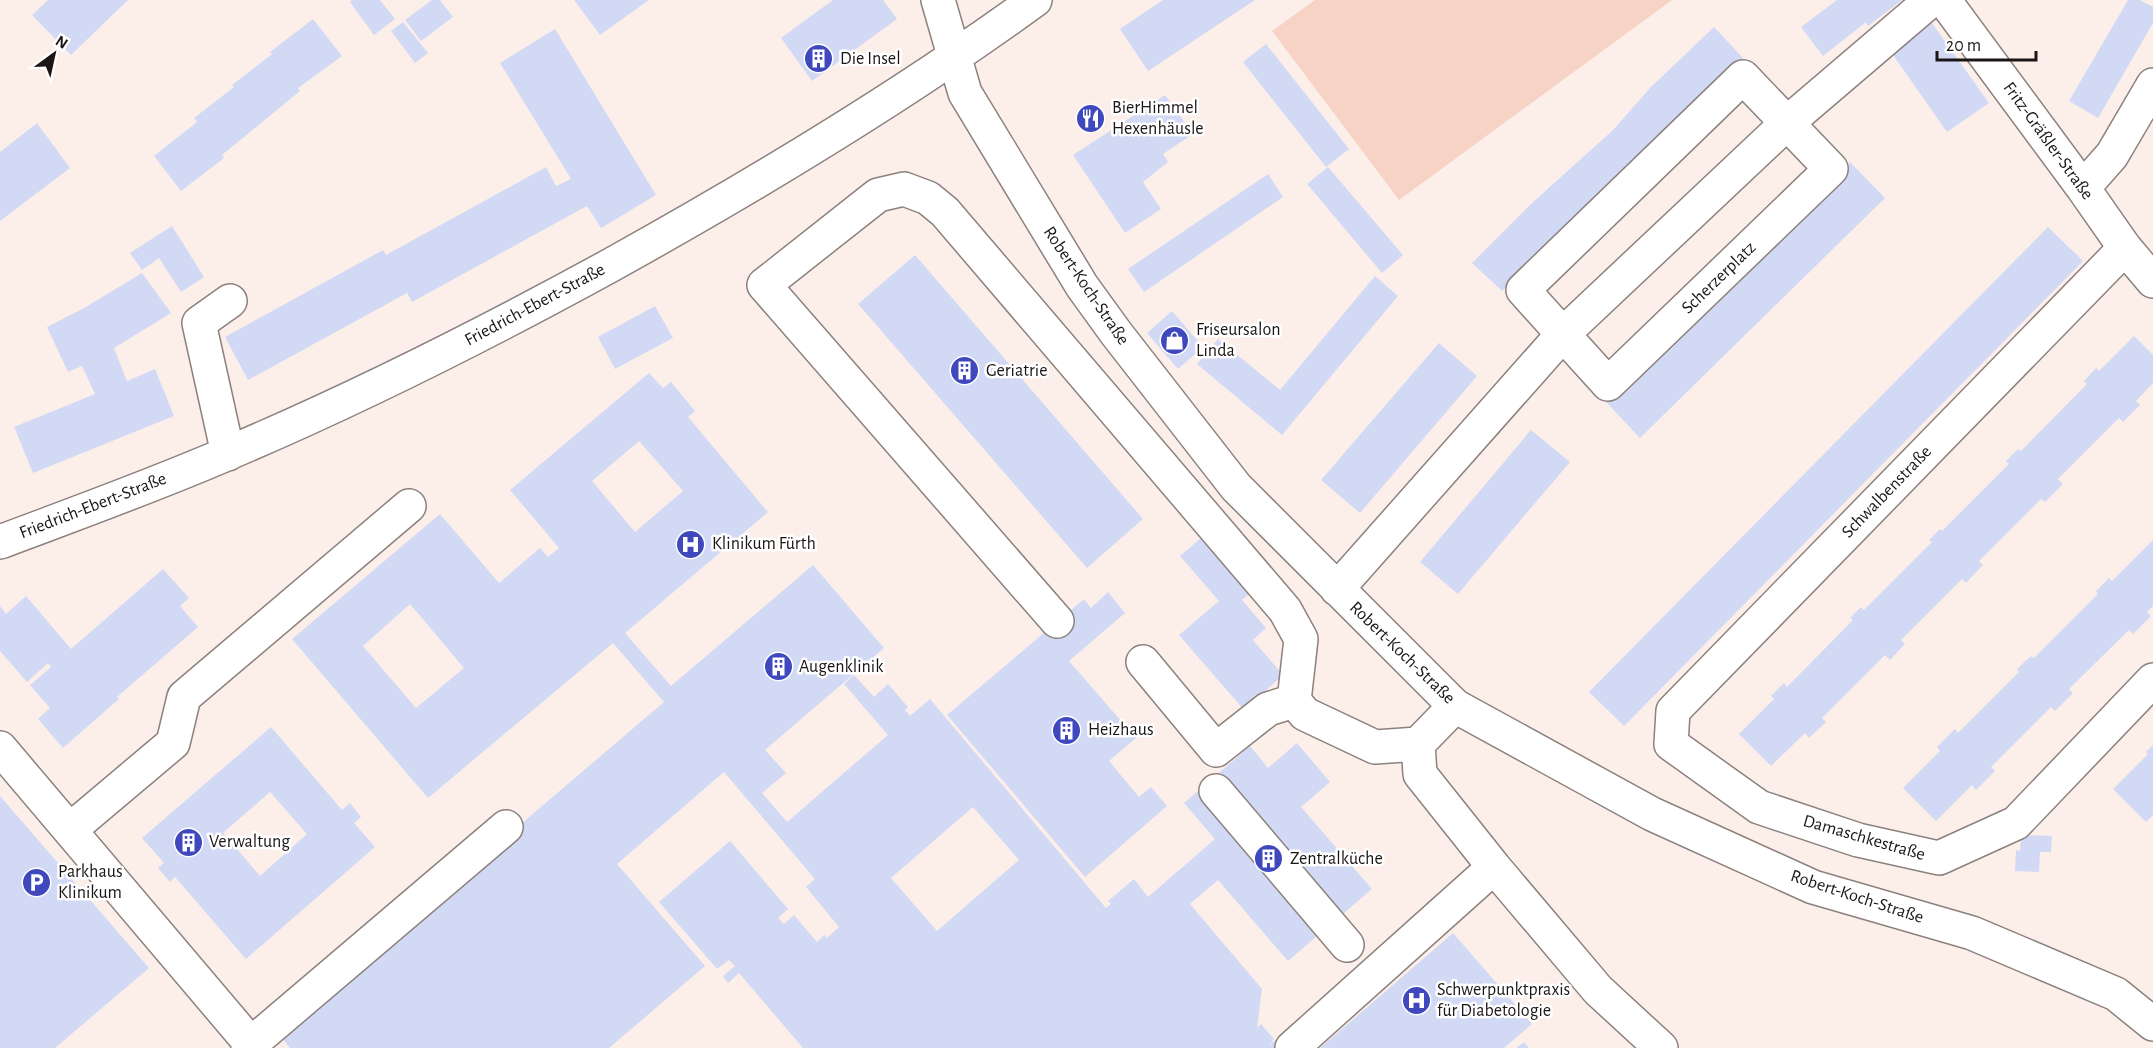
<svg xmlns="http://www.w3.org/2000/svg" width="2153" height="1048" viewBox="0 0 2153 1048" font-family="'Alegreya Sans',sans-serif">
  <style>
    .green { fill: #f7d3c5 }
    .building { fill: #d2d9f4; fill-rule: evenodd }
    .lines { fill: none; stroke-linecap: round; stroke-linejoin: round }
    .minor-casing { stroke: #8c817d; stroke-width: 36 }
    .minor { stroke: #fff; stroke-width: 33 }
    .labels { text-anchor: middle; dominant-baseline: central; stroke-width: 5; stroke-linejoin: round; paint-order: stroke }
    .poi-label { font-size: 18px; fill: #1b1615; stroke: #fff; text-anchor: start }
    .street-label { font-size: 18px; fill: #1b1615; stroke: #fff }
  </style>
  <rect width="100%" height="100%" fill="#fcefea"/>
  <path class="green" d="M1315 0H1672L1399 200 1272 31Z"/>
  <path class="building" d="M48 0H128L71 55 32 15Z
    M352 0H380L395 19 374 35 350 2Z
    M432 0H440L453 17 421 41 405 20Z
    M574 0H649L600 35Z
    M833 0H883L897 19 812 81 781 38Z
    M1163 0H1255L1148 71 1120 29Z
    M1837 0H1902L1868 26 1866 22 1823 56 1801 27Z
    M2128 0H2140L2153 7V23L2098 118 2069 101Z
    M313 19 342 56 298 88 300 91 222 155 224 158 181 191 154 156 197 122 194 118 234 87 232 85 272 54 270 52Z
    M403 22 428 53 415 63 391 31Z
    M1932 23 1989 103 1947 132 1891 52Z
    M1714 27 1743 58 1542 250 1502 291 1472 263 1531 204 1613 130 1651 87Z
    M555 29 656 195 601 228 587 206 412 302 407 293 248 380 225 337 383 250 386 255 546 167 556 186 571 179 500 63Z
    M1266 44 1349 149 1326 167 1243 62Z
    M1165 95 1193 134 1163 154 1168 162 1143 182 1161 209 1125 233 1073 155Z
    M37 123 70 168 0 221V152Z
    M1850 162 1885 198 1640 438 1605 401Z
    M1328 167 1403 255 1382 273 1307 184Z
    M1268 174 1283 197 1144 292 1128 269Z
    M172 226 204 277 181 292 159 258 142 270 130 253Z
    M2048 227 2083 261 1624 726 1589 692Z
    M915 255 1143 519 1087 568 858 304Z
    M142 273 171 313 114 348 127 381 155 369 174 416 33 473 14 427 95 394 82 366 68 372 47 327 84 308Z
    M1375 276 1398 296 1282 435 1197 364 1218 339 1280 390Z
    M655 306 673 338 615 369 598 337Z
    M1172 311 1203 347 1178 369 1147 333Z
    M2134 336 2153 355V383L2136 401 2140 405 2123 422 2119 418 2058 479 2063 484 2045 502 2041 499 1979 561 1983 565 1966 583 1962 579 1901 640 1905 644 1890 660 1885 655 1822 718 1826 722 1809 738 1805 733 1771 766 1739 734 1774 699 1771 696 1784 683 1787 687 1853 620 1850 618 1861 607 1864 610 1932 542 1929 540 1940 529 1942 531 2009 464 2006 461 2018 449 2021 451 2087 384 2084 381 2096 368 2099 371Z
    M1439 343 1477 376 1360 513 1321 480Z
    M649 373 663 388 671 382 695 411 688 417 768 512 625 633 671 686 813 565 884 648 765 750 786 773 762 793 787 822 888 735 844 684 854 675 874 697 888 684 908 707 905 710 910 716 930 699 1106 908 1111 904 1108 901 1134 879 1148 897 1215 839 1184 803 1250 746 1268 768 1297 743 1330 782 1301 807 1372 889 1288 961 1218 880 1190 904 1262 989 1257 1028 1261 1024 1274 1039 1269 1045 1278 1038 1287 1048H803L739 973 728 983 723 976 735 966 729 960 717 969 659 902 730 841 788 909 778 918 784 924 794 915 817 942 824 935 827 938 839 927 806 887 815 879 724 772 617 864 705 966 609 1048H290L277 1032 664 702 613 643 428 798 292 639 440 514 499 583 540 548 548 557 559 548 510 490ZM639 441 683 491 635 532 592 481ZM410 604 464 668 416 708 363 646ZM973 807 1019 860 937 931 891 878Z
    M1531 430 1570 462 1458 594 1420 562Z
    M1201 538 1250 593 1242 600 1266 628 1253 640 1283 675 1244 710 1179 635 1219 601 1180 556Z
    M2153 540V606L2147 612 2151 616 2133 634 2129 630 2069 689 2073 693 2055 711 2051 707 1991 767 1995 771 1976 790 1972 785 1936 821 1903 788 1940 751 1937 747 1955 729 1958 733 2019 672 2017 669 2031 656 2034 658 2098 594 2096 591 2109 578 2112 581Z
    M163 569 189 598 180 606 198 627 117 697 119 699 63 748 38 719 50 708 30 685 51 667 48 663 27 682 0 651V606L6 614 26 596 71 649Z
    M1108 592 1125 613 1069 661 1136 738 1109 761 1139 797 1151 787 1167 806 1085 877 947 715 1084 599 1091 608Z
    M271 727 342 810 350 803 361 817 354 823 375 847 246 959 175 877 170 882 158 868 164 863 142 838ZM270 792 307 834 260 876 223 833Z
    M2153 745V815L2146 822 2113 789 2148 754 2146 752Z
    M0 796 149 968 55 1048H0Z
    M2021 835 2052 836 2051 852H2040L2039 872 2015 871 2016 850 2020 851Z
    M1453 933 1532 1024 1504 1048H1320Z
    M1524 1042 1529 1048H1516Z"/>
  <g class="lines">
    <defs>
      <path id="minor" d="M938 0 965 93 1082 286 1116 333 1236 487 1455 706 1652 814 1813 887 1972 933 2116 994 2153 1024
        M1944 0 2083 188 2125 248 2153 281
        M1743 77 1831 169 1608 384 1523 290Z
        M2083 188 2112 155 2153 85
        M2125 248 1673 711 1671 744 1759 807 1858 840 1939 858 2016 823 2153 680
        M228 454 199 323 230 301
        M0 542C77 513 155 485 231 452 360 397 487 333 611 265 757 184 900 98 1035 0
        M1337 589 1563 334 1787 123 1931 0
        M1057 621 764 285 878 195 904 189 928 198 945 212 1285 610 1301 639 1294 701 1305 714 1375 747 1418 744
        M1143 662 1216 750 1268 709 1294 701
        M1455 706 1418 744 1420 774 1494 867 1598 990 1661 1048
        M0 748 251 1044
        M1216 791 1347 945
        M71 829 173 743 184 697 409 506
        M248 1048 251 1044 506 827
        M1292 1048 1494 867"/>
    </defs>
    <use href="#minor" class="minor-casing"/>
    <use href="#minor" class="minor"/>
  </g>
  <defs>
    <symbol id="building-disc" viewBox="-11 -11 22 22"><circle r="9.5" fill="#3f49bd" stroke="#fff"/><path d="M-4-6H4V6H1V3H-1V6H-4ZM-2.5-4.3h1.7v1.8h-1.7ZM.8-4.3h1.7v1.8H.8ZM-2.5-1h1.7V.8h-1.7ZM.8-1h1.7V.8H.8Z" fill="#fff"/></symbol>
    <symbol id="restaurant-disc" viewBox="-11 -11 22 22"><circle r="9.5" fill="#3f49bd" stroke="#fff"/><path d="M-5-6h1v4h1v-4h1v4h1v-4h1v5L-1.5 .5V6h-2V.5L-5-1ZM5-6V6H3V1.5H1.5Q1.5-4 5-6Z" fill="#fff"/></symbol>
    <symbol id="shop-disc" viewBox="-11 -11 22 22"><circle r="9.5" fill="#3f49bd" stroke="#fff"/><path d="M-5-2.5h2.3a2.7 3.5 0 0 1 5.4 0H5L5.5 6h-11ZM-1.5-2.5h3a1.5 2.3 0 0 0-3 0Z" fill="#fff"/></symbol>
    <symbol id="hospital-disc" viewBox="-11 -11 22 22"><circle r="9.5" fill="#3f49bd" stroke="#fff"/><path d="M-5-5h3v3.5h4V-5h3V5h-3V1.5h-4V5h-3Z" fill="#fff"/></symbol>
    <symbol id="parking-disc" viewBox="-11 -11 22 22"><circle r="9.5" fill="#3f49bd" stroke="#fff"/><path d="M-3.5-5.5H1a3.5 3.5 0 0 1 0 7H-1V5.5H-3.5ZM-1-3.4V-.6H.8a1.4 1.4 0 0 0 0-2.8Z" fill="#fff"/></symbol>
  </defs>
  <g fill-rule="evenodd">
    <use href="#building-disc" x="802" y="42" width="33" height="33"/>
    <use href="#restaurant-disc" x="1074" y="102" width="33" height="33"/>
    <use href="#shop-disc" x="1158" y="324" width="33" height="33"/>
    <use href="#building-disc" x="948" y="354" width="33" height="33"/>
    <use href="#hospital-disc" x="674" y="528" width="33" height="33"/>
    <use href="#building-disc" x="762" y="650" width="33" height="33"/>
    <use href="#building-disc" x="1050" y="714" width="33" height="33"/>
    <use href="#building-disc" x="172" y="826" width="33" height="33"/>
    <use href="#building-disc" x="1252" y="842" width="33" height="33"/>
    <use href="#parking-disc" x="20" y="866" width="33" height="33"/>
    <use href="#hospital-disc" x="1400" y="984" width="33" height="33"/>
  </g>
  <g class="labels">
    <g class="poi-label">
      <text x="840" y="59">Die Insel</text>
      <text x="1112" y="108">BierHimmel<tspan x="1112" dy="21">Hexenhäusle</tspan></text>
      <text x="1196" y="330">Friseursalon<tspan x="1196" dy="21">Linda</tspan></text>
      <text x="986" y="371">Geriatrie</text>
      <text x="712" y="544">Klinikum Fürth</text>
      <text x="799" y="667">Augenklinik</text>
      <text x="1088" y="730">Heizhaus</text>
      <text x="209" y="842">Verwaltung</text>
      <text x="1290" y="859">Zentralküche</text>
      <text x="58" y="872">Parkhaus<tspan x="58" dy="21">Klinikum</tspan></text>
      <text x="1437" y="990">Schwerpunktpraxis<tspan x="1437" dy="21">für Diabetologie</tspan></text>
    </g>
    <g class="street-label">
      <text transform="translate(2048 141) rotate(54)">Fritz-Gräßler-Straße</text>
      <text transform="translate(1719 278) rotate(-44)">Scherzerplatz</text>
      <text transform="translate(1086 286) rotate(56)">Robert-Koch-Straße</text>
      <text transform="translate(535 305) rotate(-28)">Friedrich-Ebert-Straße</text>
      <text transform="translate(1887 492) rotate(-46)">Schwalbenstraße</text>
      <text transform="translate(93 506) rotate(-21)">Friedrich-Ebert-Straße</text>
      <text transform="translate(1402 653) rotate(44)">Robert-Koch-Straße</text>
      <text transform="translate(1864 838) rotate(16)">Damaschkestraße</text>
      <text transform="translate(1857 897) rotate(18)">Robert-Koch-Straße</text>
    </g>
  </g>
  <g transform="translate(54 54) rotate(33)" stroke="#ffffff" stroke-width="4.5" paint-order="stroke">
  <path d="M0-4.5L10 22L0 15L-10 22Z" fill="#1b1615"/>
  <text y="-9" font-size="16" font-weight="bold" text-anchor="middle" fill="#1b1615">N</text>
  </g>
  <path d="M1937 51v9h99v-9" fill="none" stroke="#1b1615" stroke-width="3"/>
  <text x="1946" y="51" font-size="18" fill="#1b1615" stroke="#ffffff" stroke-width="4.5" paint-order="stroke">20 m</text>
</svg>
